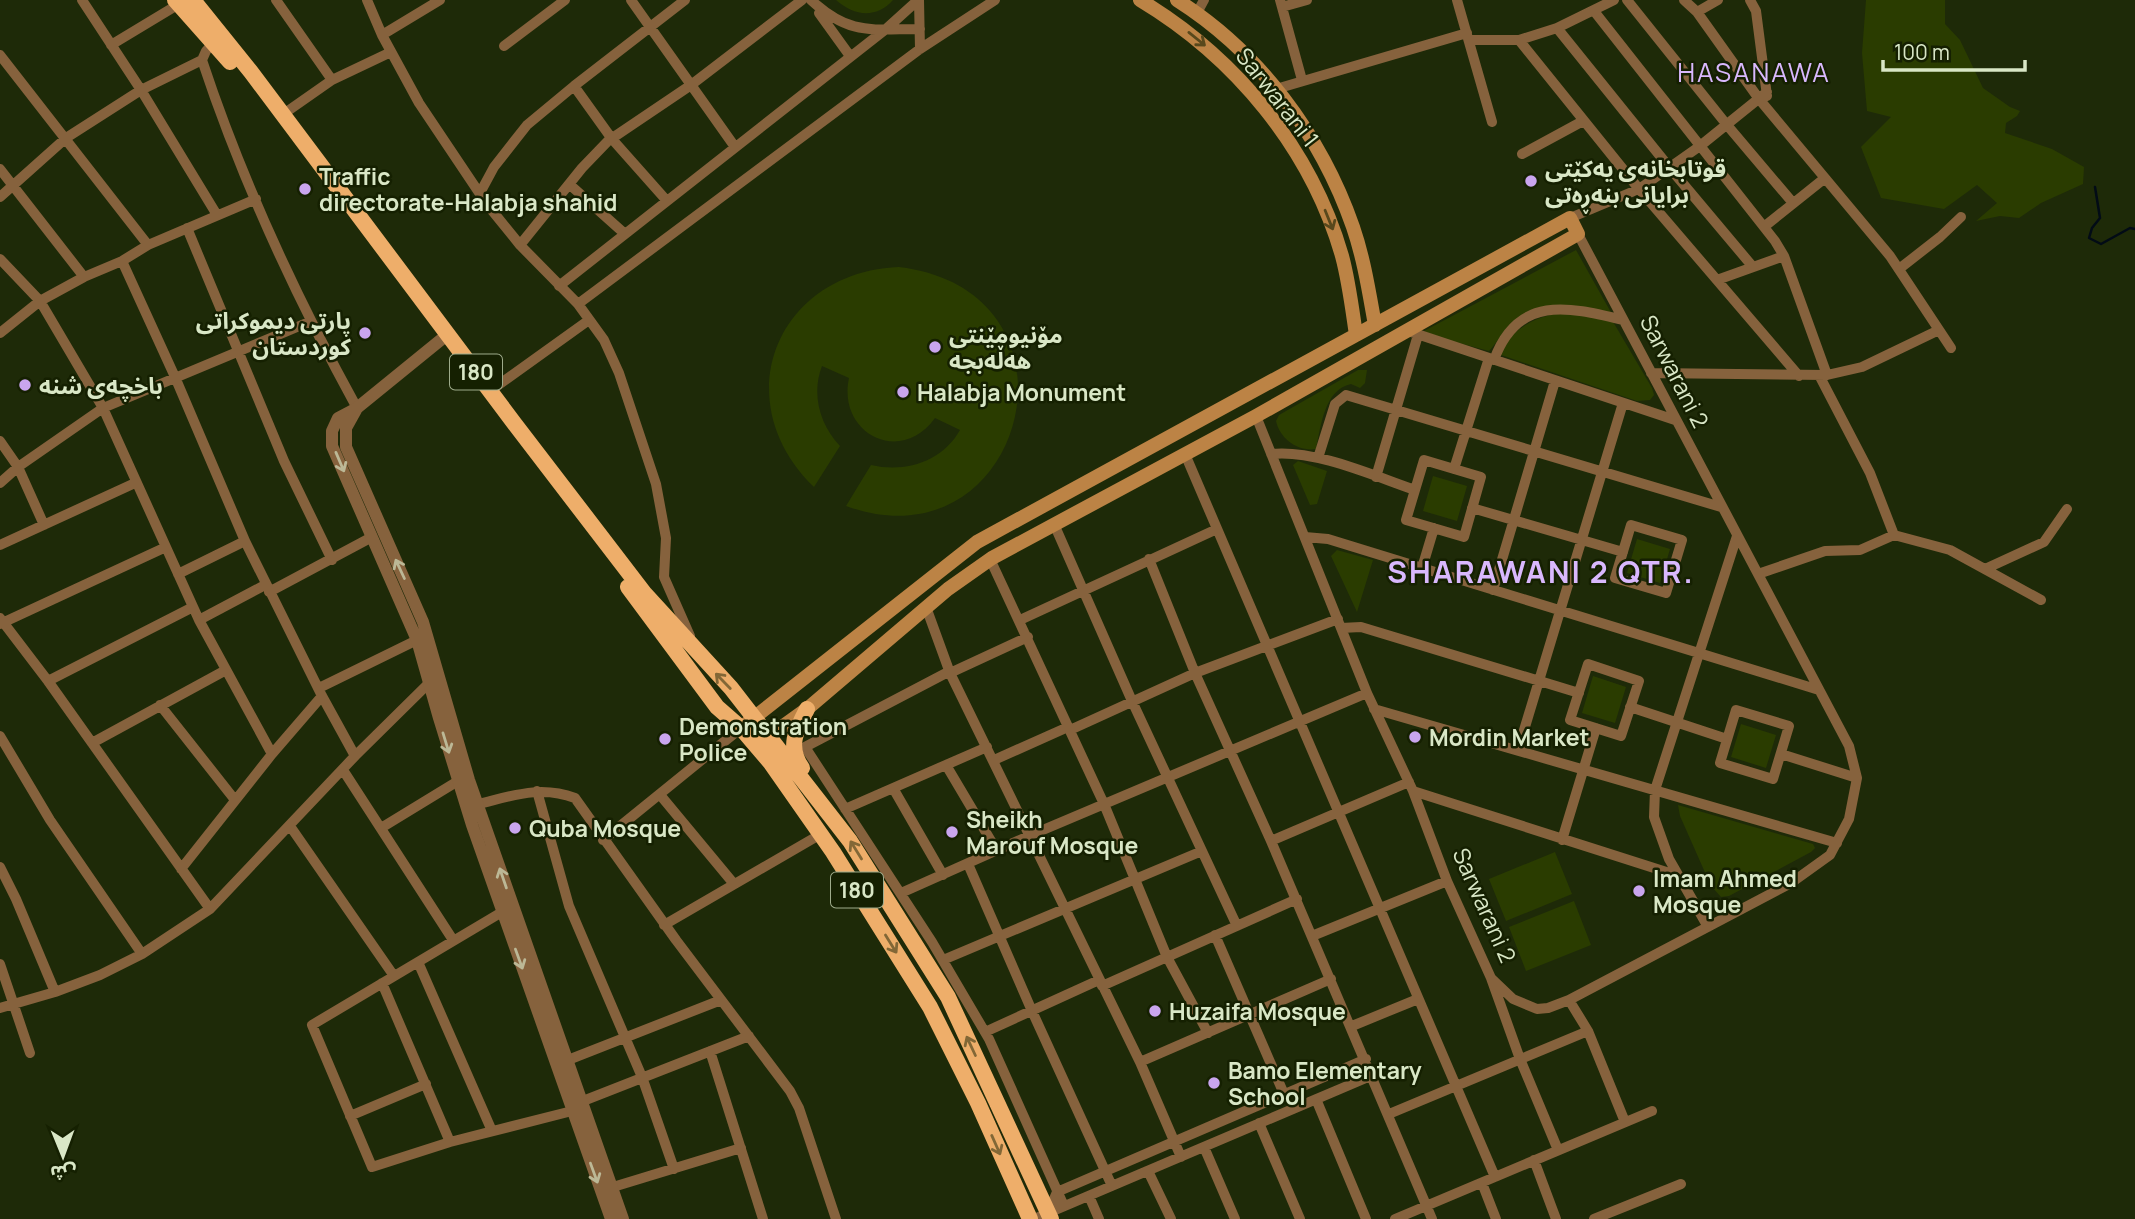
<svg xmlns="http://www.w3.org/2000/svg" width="2135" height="1219" viewBox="0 0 2135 1219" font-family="Manrope,'Noto Sans Arabic',sans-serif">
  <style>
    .green { fill: #2a3c00 }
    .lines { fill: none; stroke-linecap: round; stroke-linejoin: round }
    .stream { stroke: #020b16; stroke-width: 2.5 }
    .minor { stroke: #86623d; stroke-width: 10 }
    .tertiary { stroke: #86623d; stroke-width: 12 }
    .secondary { stroke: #bc8345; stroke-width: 14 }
    .trunk { stroke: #eeae6a; stroke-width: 16 }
    .oneway { stroke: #58481c }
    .oneway2 { stroke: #bcb896 }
    .oneway3 { stroke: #826736 }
    .poi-dot { fill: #c9a5ee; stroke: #152001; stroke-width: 2.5 }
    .labels { text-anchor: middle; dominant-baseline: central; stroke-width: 5; stroke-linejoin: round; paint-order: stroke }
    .shield { fill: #152001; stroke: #9eab8b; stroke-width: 2 }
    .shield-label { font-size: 21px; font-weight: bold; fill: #d9e7c6 }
    .street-label { font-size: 23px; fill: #d9e7c6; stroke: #152001 }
    .poi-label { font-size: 23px; font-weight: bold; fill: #d9e7c6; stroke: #152001; text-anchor: start }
    .quarter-label { font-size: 26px; letter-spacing: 2px; fill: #d9b8fd; stroke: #152001 }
    .district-label { font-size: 30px; font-weight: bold; letter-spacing: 2px; fill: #d9b8fd; stroke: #152001 }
  </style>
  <rect width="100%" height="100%" fill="#1e2a08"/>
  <path class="green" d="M836 0H893C876 19 854 16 836 0Z
    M1866 0H1945V24L1960 40 1983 88 2010 107 2020 111 2017 116 2006 123 2005 133 2052 149 2084 167 2083 184 2041 203 2019 218 2000 216 1976 221 1997 203 1977 185 1944 209 1881 198 1861 147 1891 117 1867 111 1862 53Z
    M1576 250 1613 316C1576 305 1535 295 1506 329 1500 336 1496 344 1489 351L1444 339 1424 331Z
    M899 267C1097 291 1026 571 846 506L871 465C905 473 942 462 960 430L935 418C901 466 837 434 849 378L822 366C811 394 820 425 840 446L814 487C725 401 776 272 899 267Z
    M1565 312 1612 320 1652 388 1654 395 1650 400 1637 401 1501 355V345C1524 324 1534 317 1565 312Z
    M1358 370H1367L1365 383 1360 388 1351 384C1324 390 1321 426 1316 449 1298 452 1280 439 1276 421L1279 415Z
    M1298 461 1327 471 1317 504 1310 505 1293 465Z
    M1433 476 1467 486 1457 521 1423 511Z
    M1637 539 1670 549 1660 583 1627 573Z
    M1337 550 1373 560 1357 612 1331 556Z
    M1593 676 1626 687 1615 723 1582 713Z
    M1741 724 1776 735 1766 768 1731 757Z
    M1678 805 1813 844 1815 848 1811 852 1729 896 1721 897 1711 886 1680 816Z
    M1555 852 1572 894 1506 921 1489 879Z
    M1574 901 1591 945 1526 971 1509 927Z"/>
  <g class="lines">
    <path class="stream" d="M2095 187 2100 218 2092 228 2089 238 2101 244 2130 228 2135 229"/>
    <path class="minor" d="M82 0 141 90 217 215
      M276 0 332 80
      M367 0 382 35 419 103 486 203 520 245 578 304 604 340 619 373 656 484 666 538 664 577 690 636
      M631 0 735 147
      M811 0C850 36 871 29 920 29
      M919 0 920 49
      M1280 0 1302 80
      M1457 0 1492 122
      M1627 0 1727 125 1793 203
      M1684 0 1697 12 1759 99 1890 256 1951 348
      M1750 0 1756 11 1767 96
      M1282 7 1307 0
      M1594 11 1775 241 1784 256 1827 375
      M1697 12 1718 0
      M819 13 850 56
      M1197 13 1204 0
      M1557 28 1669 167 1753 267
      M382 35 440 0
      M216 40 206 51 202 60C242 181 296 297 357 408
      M1470 40H1519L1557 28 1614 0
      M1519 40 1639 189 1799 376
      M111 45 179 4
      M504 46 565 0
      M0 55 148 245
      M574 86 612 139 667 201
      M1276 89 1467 33
      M282 115 332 80 391 52
      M1522 154 1583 121
      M0 169 84 277
      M569 184 625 234
      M480 193 494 167 527 125 574 86 685 0
      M0 197 66 138 141 90 202 60
      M1570 218 1639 189 1700 146 1767 92
      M1765 226 1825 178
      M187 228 284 461 332 560
      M520 245 582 168 608 141 691 85 802 0
      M0 259 40 301 103 408 199 620 272 754
      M122 261 175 377 245 541 322 696 355 756
      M1899 269 1940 237 1961 217
      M1717 280 1784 256
      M559 286 886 29 918 0
      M578 304 920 49 995 0
      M1408 331 1675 420
      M0 333 40 301 84 277 122 261 148 245 256 199
      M1494 360C1518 294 1569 307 1623 320
      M1651 373 1827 375 1862 367 1939 330
      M1819 375 1870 473 1894 535
      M490 391 589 320
      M1256 416 1367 693 1413 791 1447 881 1491 978 1513 999 1537 1009 1548 1008 1569 1000 1791 883 1830 855 1849 819 1857 778 1849 746 1578 234
      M0 441 18 467 44 525
      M1185 454 1495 1177
      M1271 454C1314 449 1374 476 1415 490
      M1318 458 1335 404 1346 395 1721 507
      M1424 460 1481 477 1464 537 1406 520Z
      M1454 469 1489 358
      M1376 477 1418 335
      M0 483 18 467 103 408 309 322
      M1472 508 1623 552
      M1054 524 1132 701 1237 926
      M1631 525 1682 540 1666 593 1615 578Z
      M1305 537 1328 539 1819 690
      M0 545 135 483
      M990 559 1104 804 1167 957 1208 1033
      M1149 559 1195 673 1271 841 1432 1219
      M1422 568 1434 528
      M1985 569 2044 542 2067 509
      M178 574 245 541
      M1758 574 1825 551 1860 550 1894 535 1950 550 2041 600
      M1493 590 1555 381
      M269 592 372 537
      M926 607 950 673 1140 1062 1181 1157
      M0 618 48 681 210 909
      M199 620 265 585
      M1020 620 1217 529
      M0 624 166 547
      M1341 628 1361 627 1579 693
      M1588 664 1639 681 1621 736 1570 720Z
      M950 671 805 747 932 942 989 1039 1064 1206
      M950 673 1028 637
      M48 681 193 607
      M319 688 417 640
      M160 705 235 800
      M1630 707 1727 739
      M1374 709 1837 843
      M1736 710 1789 726 1773 779 1720 763Z
      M1070 730 1195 673 1338 619
      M0 736 50 820 142 954
      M92 743 226 670
      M1518 750 1623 403
      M1781 754 1857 778
      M994 760 1068 727
      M946 765 997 851
      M343 770 453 940
      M893 788 943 875
      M537 791 569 906 642 1077 674 1169
      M1413 791 1679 876
      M661 796 734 884
      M478 804C512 796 540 785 575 798L676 940 790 1091 799 1108 836 1219
      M845 809 987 747
      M290 826 394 976
      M381 828 458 781
      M603 840 741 728
      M1562 840 1596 728
      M1271 841 1409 782
      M968 864 1032 1011 1112 1186
      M0 867 16 899 55 992
      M181 869 272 754 322 696
      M901 893 1031 835 1367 693
      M502 912 312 1025 372 1167 450 1142 572 1111
      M664 925 821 834
      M1708 927 1669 859 1654 817 1655 790 1737 536
      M1215 935 1284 1094
      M1312 936 1447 881
      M943 960 1202 851
      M418 962 492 1131
      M0 964 30 1053
      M1491 978 1520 1059 1558 1150
      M382 983 450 1142
      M1102 986 1297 899
      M1569 1000 1588 1031 1625 1122
      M0 1008 55 992 100 975 142 954 210 909 355 756 430 682
      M1352 1026 1418 999
      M985 1032 1099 980
      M710 1051 763 1219
      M568 1060 721 1000
      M1140 1062 1331 979
      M1316 1099 1366 1219
      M583 1101 749 1036
      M1389 1114 1588 1031
      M350 1116 426 1084
      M1259 1123 1300 1219
      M1204 1147 1235 1219
      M1534 1160 1556 1219
      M1148 1171 1171 1219
      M1482 1183 1496 1219
      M613 1187 741 1148
      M1089 1196 1099 1219
      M1048 1213 1057 1192 1366 1059
      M1034 1219 1373 1075
      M1395 1219 1652 1111
      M1594 1219 1681 1184"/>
    <path class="tertiary" d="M448 334 357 408 338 418 332 431V446L417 640 439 718 472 825 611 1219
      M356 410 346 428V447L423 622 469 780 623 1219"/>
    <path class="secondary" d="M1140 0C1235 57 1311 148 1342 256 1349 282 1352 308 1356 335
      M1177 0C1259 52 1321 135 1353 227 1364 259 1369 292 1375 325
      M1570 218 1578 234 1256 416 992 558 948 589 807 709 782 727 766 734 741 728 977 542Z"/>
    <path class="trunk" d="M175 0 230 62
      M193 0 251 72 514 423 645 594 731 688 850 841 948 997 1051 1219
      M628 587 717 707 741 728 770 762 833 852 930 1007 978 1103 1030 1219
      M802 768C787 747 796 730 807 709"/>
  </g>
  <defs><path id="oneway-shaft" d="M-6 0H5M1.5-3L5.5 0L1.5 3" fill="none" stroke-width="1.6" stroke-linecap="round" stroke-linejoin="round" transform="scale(1.75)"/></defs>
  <g class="oneway">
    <use href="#oneway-shaft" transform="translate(1197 39) rotate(39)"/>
    <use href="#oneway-shaft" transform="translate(1329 220) rotate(68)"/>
  </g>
  <g class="oneway2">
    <use href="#oneway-shaft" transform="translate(340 462) rotate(67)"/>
    <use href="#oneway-shaft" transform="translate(400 569) rotate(-115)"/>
    <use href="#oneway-shaft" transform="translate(446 743) rotate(73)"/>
    <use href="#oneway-shaft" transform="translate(503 878) rotate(-109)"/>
    <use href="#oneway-shaft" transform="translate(519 959) rotate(70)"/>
    <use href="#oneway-shaft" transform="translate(594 1173) rotate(70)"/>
  </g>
  <g class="oneway3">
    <use href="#oneway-shaft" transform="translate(723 681) rotate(-134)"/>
    <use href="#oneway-shaft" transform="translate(856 850) rotate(-122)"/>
    <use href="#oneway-shaft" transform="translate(891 944) rotate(58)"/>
    <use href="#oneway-shaft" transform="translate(971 1046) rotate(-115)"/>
    <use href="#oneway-shaft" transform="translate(996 1145) rotate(66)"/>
  </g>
  <g class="poi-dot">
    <circle cx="1531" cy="181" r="7"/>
    <circle cx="305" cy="189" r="7"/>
    <circle cx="365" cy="333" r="7"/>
    <circle cx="935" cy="347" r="7"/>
    <circle cx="25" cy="385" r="7"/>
    <circle cx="903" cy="392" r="7"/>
    <circle cx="1415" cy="737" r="7"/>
    <circle cx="665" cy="739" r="7"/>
    <circle cx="515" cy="828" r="7"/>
    <circle cx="952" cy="832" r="7"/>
    <circle cx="1639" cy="891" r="7"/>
    <circle cx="1155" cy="1011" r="7"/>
    <circle cx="1214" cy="1083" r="7"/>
  </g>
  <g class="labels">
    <g class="shield">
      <rect x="450" y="354.5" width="52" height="35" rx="5"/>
      <rect x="831" y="872.5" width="52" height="35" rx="5"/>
    </g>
    <g class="shield-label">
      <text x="476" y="372">180</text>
      <text x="857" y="890">180</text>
    </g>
    <g class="street-label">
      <text transform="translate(1278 97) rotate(52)">Sarwarani 1</text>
      <text transform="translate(1675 371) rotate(63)">Sarwarani 2</text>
      <text transform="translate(1485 905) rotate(66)">Sarwarani 2</text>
    </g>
    <g class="poi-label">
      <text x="1545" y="168">قوتابخانەی یەکێتی<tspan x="1545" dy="26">برایانی بنەڕەتی</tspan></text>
      <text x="319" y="176">Traffic<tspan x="319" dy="26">directorate-Halabja shahid</tspan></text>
      <text x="351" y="320" text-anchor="end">پارتی دیموکراتی<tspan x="351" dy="26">کوردستان</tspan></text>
      <text x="949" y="334">مۆنیومێنتی<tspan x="949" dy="26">هەڵەبجە</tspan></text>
      <text x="39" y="385">باخچەی شنە</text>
      <text x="917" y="392">Halabja Monument</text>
      <text x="679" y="726">Demonstration<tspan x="679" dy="26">Police</tspan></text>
      <text x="1429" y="737">Mordin Market</text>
      <text x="966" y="819">Sheikh<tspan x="966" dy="26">Marouf Mosque</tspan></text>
      <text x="529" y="828">Quba Mosque</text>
      <text x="1653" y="878">Imam Ahmed<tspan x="1653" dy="26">Mosque</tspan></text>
      <text x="1169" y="1011">Huzaifa Mosque</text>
      <text x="1228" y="1070">Bamo Elementary<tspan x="1228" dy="26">School</tspan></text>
    </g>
    <g class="quarter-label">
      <text x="1754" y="72">HASANAWA</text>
    </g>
    <g class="district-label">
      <text x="1541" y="571">SHARAWANI 2 QTR.</text>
    </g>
  </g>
  <g transform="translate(63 1156) rotate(179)" stroke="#152001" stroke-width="5" paint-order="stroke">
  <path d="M0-5L12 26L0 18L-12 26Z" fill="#d9e7c6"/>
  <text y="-10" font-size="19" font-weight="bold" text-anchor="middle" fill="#d9e7c6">ش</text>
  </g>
  <path d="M1883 60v10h142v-10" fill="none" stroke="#d9e7c6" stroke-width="3.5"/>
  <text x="1894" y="60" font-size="21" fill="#d9e7c6" stroke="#152001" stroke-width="5" paint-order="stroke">100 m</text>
</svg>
